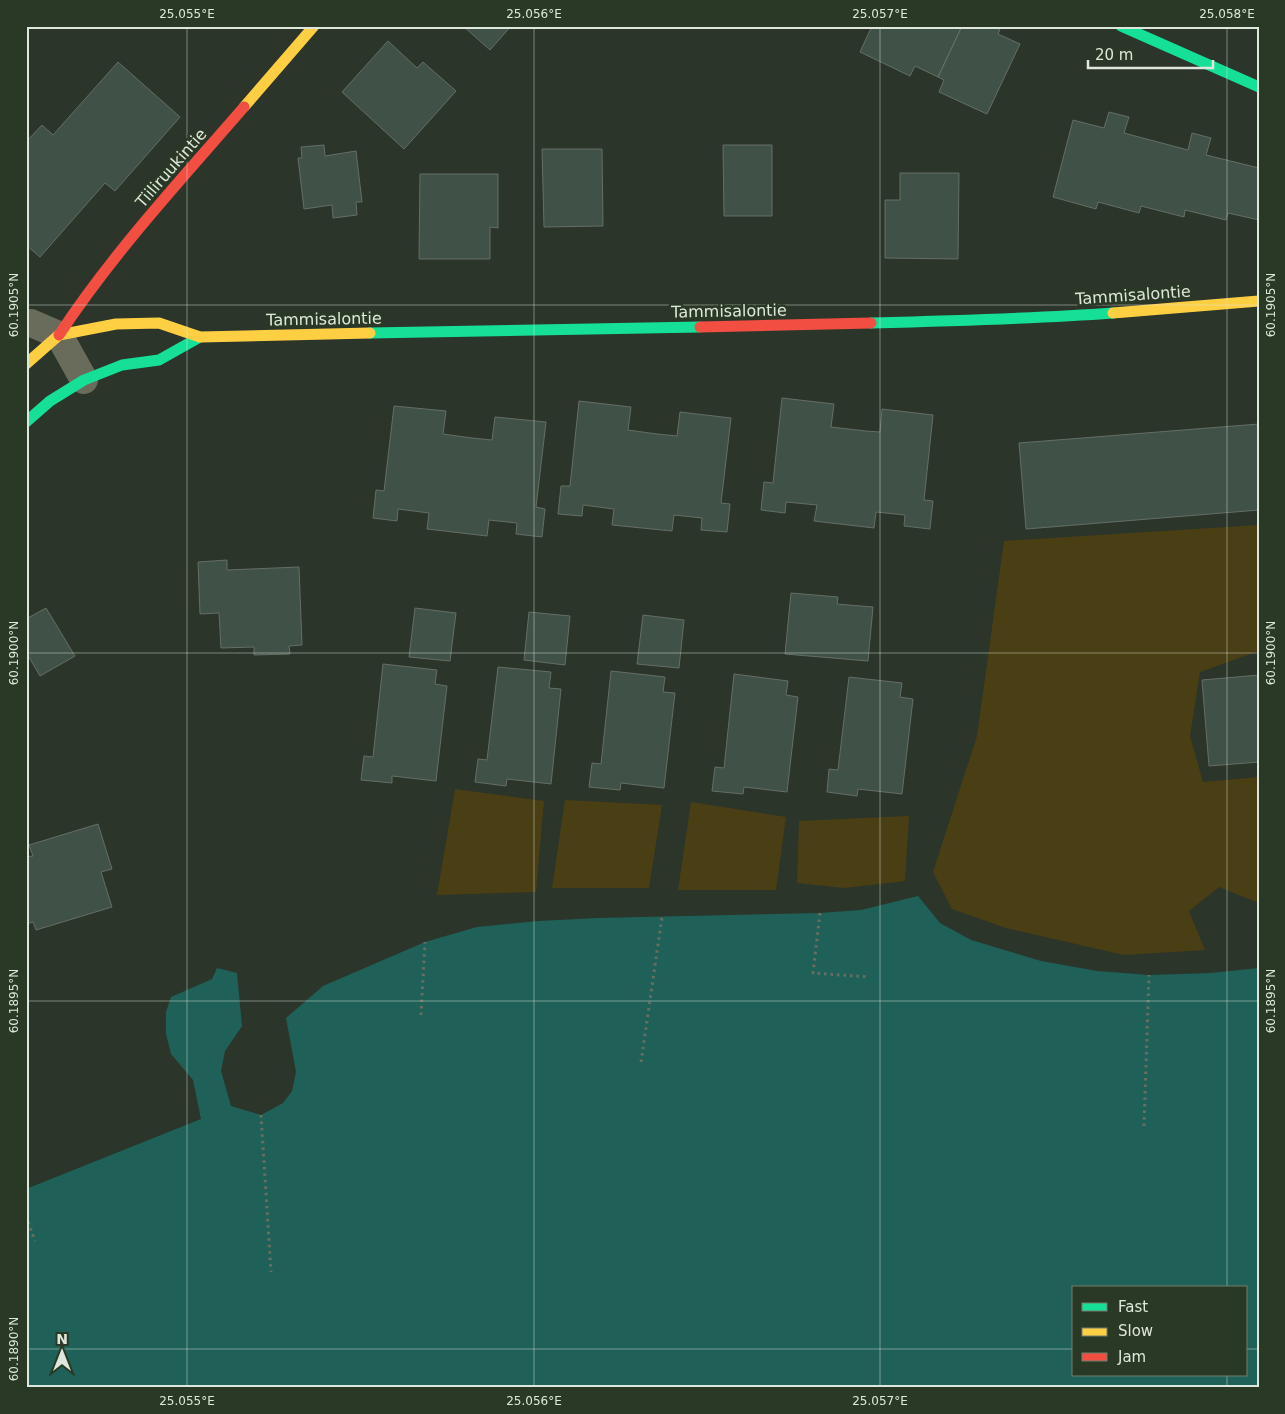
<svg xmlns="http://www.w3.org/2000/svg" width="1285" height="1414" viewBox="0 0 1285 1414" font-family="'DejaVu Sans',sans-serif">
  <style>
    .green { fill: #4a3f14 }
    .water { fill: #1f6159; fill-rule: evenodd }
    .building { fill: #405247; stroke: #656e66 }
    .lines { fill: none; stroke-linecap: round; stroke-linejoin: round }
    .path { stroke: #6a6e60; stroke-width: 3; stroke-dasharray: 2.5 4; stroke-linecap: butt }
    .street { stroke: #696c5a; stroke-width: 28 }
    .fast { stroke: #16e098; stroke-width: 11 }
    .slow { stroke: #ffcf43; stroke-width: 11 }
    .jam { stroke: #f24e42; stroke-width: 11 }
    .ticks { fill: none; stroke: #dee7db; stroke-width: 1; stroke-opacity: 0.45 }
    .labels { text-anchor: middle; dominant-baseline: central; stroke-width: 5; stroke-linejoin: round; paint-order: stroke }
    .street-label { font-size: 16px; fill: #dee7db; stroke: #2a3925 }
    .neatline { fill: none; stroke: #dee7db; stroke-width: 2 }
    .ticks-label { font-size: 12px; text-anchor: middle; fill: #dee7db }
  </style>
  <rect width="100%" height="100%" fill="#2c352a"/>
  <path class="green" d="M1259 525V651L1200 672 1190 736 1203 782 1259 777V903L1219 887 1189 911 1205 950 1124 955 1006 928 952 909 933 872 977 736 1004 541Z
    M455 789 544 801 536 892 437 895Z
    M565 800 662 805 649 888H552Z
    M691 802 786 817 776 890H678Z
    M909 816 905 881 844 888 797 883 799 821Z"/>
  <path class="water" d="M918 896 940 923 971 940 1041 961 1097 971 1149 975 1211 973 1259 968V1388H26V1189L201 1119 193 1080 171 1054 166 1034V1012L171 997 212 979 217 968 237 973 242 1026 225 1051 221 1071 231 1106 261 1115 283 1103 292 1091 296 1072 286 1018 323 986 425 942 477 927 538 921 598 918 820 913 861 910ZM1074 1288H1246V1375H1074Z"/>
  <path class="building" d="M463 26H511L490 50Z
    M872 26H962L938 77 915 66 910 76 860 52Z
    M962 26H993L1000 30 998 34 1020 44 987 114 939 92 944 80 938 77Z
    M388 41 417 68 423 62 456 91 404 149 342 92Z
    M118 62 180 117 115 191 105 183 40 257 26 245V142L42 125 53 135Z
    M1109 112 1129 117 1124 133 1188 150 1192 133 1211 138 1206 155 1259 168V220L1228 213 1226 220 1185 210 1184 217 1141 206 1139 213 1098 202 1096 209 1053 197 1073 120 1104 128Z
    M324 145 325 156 356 151 362 202H356L357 215 333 218 332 205 304 209 298 158H302L301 147Z
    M723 145H772V216H724Z
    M542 149H602L603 226 544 227Z
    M900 173H959L958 259 885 258V200H900Z
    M420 174H498V228L490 227V259H419Z
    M782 398 834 404 831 427 866 431 880 432 882 409 933 415 924 500 933 501 930 529 904 526 905 515 876 512 874 528 814 521 817 505 786 502 785 513 761 510 764 482 773 483Z
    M579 401 631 407 628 430 657 434 677 436 680 412 731 418 721 503 730 504 727 532 701 530 702 518 674 515 672 531 612 525 614 509 583 505 582 516 558 514 561 486H570Z
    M394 406 446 411 443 434 472 438 492 440 495 417 546 422 536 507 545 509 542 537 516 534 517 523 489 520 487 536 427 529 429 513 398 509 397 521 373 518 376 490 384 491Z
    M1259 424V510L1026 529 1019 443Z
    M227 560V570L299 567 302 645 289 646 290 654 254 655V647L221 648 219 613 200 614 198 562Z
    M791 593 838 597 837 604 873 607 868 661 785 654Z
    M46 608 75 656 40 676 26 652V619Z
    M415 608 456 613 450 661 409 657Z
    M529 612 570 616 565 665 524 660Z
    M643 615 684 620 679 668 637 664Z
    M383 664 437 670 435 684 447 686 436 781 392 776V783L361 780 364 756 373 757Z
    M498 667 551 672 549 688 561 689 551 784 507 779 506 786 475 782 478 759 487 760Z
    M611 671 665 677 663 692 675 693 664 788 621 783 620 790 589 787 592 763 601 764Z
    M734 674 788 681 786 695 798 697 787 792 744 787 743 794 712 791 715 767 724 768Z
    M1259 675V762L1209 766 1202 680Z
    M849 677 902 683 900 697 913 699 902 794 858 789 857 796 827 792 829 769 838 770Z
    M98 824 112 869 101 872 112 907 36 930 33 922 26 924V857L33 856 29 845Z"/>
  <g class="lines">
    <path class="path" d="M820 913 813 973 869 977
      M421 1015 425 942
      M641 1062 662 917
      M261 1115 271 1272
      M1144 1126 1149 975
      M26 1216 35 1241"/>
    <path class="street" d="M26 323H31L59 335 84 380"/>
    <path class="fast" d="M1121 26 1259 87
      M871 323C952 321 1032 319 1113 313
      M370 333 700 327
      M26 422 50 401 84 380 122 365 159 360 200 337"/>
    <path class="slow" d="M244 107 314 26
      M1113 313 1259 301
      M26 364 59 335 116 324 159 323 200 337 370 333"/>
    <path class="jam" d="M700 327 871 323
      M59 335C113 253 180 181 244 107"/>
  </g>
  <path class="ticks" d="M187 26V1388M534 26V1388M880 26V1388M1227 26V1288M26 305H1259M26 653H1259M26 1001H1259M26 1349H1074M1246 1349H1259M1227 1375V1388"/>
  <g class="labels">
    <g class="street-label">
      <text transform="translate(171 168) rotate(-49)">Tiiliruukintie</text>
      <text transform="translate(1133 295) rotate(-4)">Tammisalontie</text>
      <text transform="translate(729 311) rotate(-1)">Tammisalontie</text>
      <text transform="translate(324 319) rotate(-1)">Tammisalontie</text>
    </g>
  </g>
  <rect width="1285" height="1414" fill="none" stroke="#2a3925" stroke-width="55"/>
  <rect x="1072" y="1286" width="175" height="90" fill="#2a3925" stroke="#727f6e"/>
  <rect x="1082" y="1303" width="25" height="8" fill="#16e098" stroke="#727f6e"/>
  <text x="1118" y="1312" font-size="15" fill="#dee7db">Fast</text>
  <rect x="1082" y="1328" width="25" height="8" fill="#ffcf43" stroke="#727f6e"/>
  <text x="1118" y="1336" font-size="15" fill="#dee7db">Slow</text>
  <rect x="1082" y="1353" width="25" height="8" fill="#f24e42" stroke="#727f6e"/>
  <text x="1118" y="1362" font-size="15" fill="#dee7db">Jam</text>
  <g transform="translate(62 1352)" stroke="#2a3925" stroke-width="4" paint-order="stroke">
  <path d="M0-4L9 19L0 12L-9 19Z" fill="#dee7db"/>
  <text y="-8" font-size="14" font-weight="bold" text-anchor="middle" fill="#dee7db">N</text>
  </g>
  <path d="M1088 60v8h125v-8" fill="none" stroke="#dee7db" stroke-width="2.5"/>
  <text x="1095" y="60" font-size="15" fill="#dee7db" stroke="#2a3925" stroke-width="4" paint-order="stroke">20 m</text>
  <rect x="28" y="28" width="1230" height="1358" class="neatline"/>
  <g class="ticks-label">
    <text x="187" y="18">25.055°E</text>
    <text x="534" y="18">25.056°E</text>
    <text x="880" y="18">25.057°E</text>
    <text x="1227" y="18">25.058°E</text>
    <text transform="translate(14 305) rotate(-90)" y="4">60.1905°N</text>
    <text transform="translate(1271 305) rotate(-90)" y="4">60.1905°N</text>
    <text transform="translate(14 653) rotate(-90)" y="4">60.1900°N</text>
    <text transform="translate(1271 653) rotate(-90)" y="4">60.1900°N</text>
    <text transform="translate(14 1001) rotate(-90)" y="4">60.1895°N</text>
    <text transform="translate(1271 1001) rotate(-90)" y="4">60.1895°N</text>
    <text transform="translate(14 1349) rotate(-90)" y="4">60.1890°N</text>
    <text x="187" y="1405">25.055°E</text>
    <text x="534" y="1405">25.056°E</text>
    <text x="880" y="1405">25.057°E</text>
  </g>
</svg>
